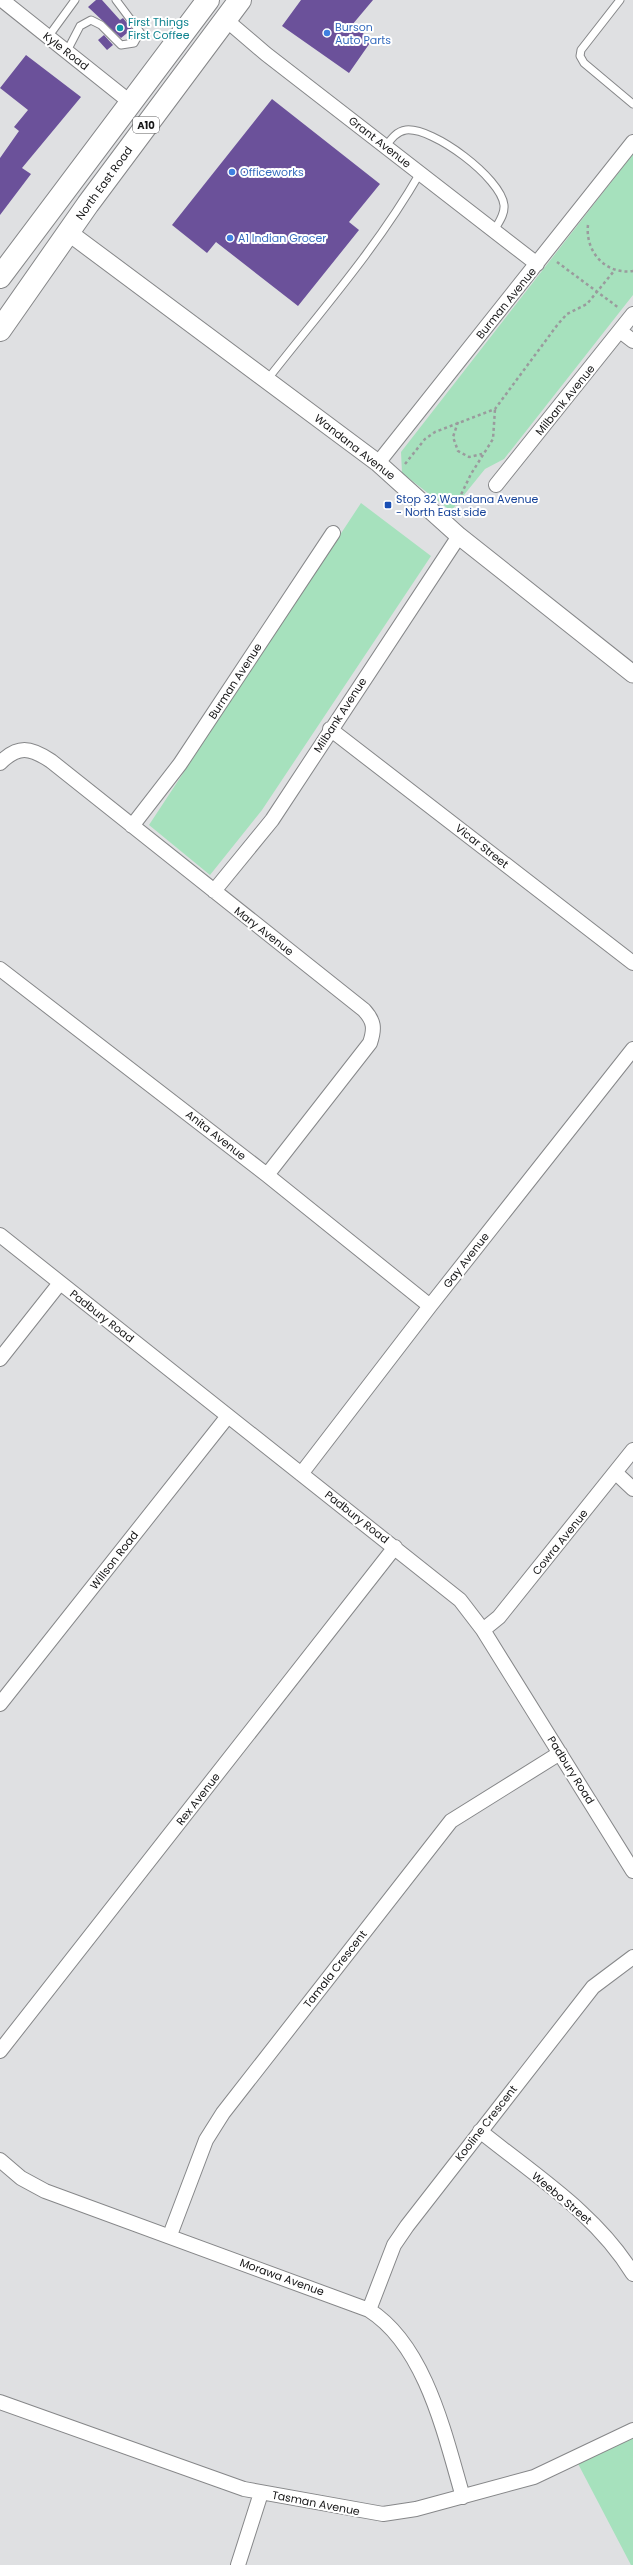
<svg xmlns="http://www.w3.org/2000/svg" width="633" height="2565" viewBox="0 0 633 2565" font-family="Poppins,sans-serif">
  <style>
    .green { fill: #a6e1bd }
    .building { fill: #6b519a }
    .lines { fill: none; stroke-linecap: round; stroke-linejoin: round }
    .service-casing { stroke: #868789; stroke-width: 9 }
    .minor-casing { stroke: #868789; stroke-width: 16 }
    .tertiary-casing { stroke: #868789; stroke-width: 19 }
    .trunk-casing { stroke: #868789; stroke-width: 24 }
    .path { stroke: #9a9b9d; stroke-width: 2.5; stroke-dasharray: 3 3; stroke-linecap: butt }
    .service { stroke: #fff; stroke-width: 7 }
    .minor { stroke: #fff; stroke-width: 14 }
    .tertiary { stroke: #fff; stroke-width: 17 }
    .trunk { stroke: #fff; stroke-width: 22 }
    .culture-dot { fill: #0f9aa8; stroke: #fff; stroke-width: 1.5 }
    .shop-dot { fill: #3f7fe0; stroke: #fff; stroke-width: 1.5 }
    .transit-dot { fill: #1a4fb4; stroke: #fff; stroke-width: 1.5 }
    .labels { text-anchor: middle; dominant-baseline: central; stroke-width: 4; stroke-linejoin: round; paint-order: stroke }
    .shield { fill: #fff; stroke: #5c5c5d; stroke-width: 1 }
    .shield-label { font-size: 10px; font-weight: bold; fill: #161617 }
    .culture-label { font-size: 11px; fill: #0d838f; stroke: #fff; text-anchor: start }
    .shop-label { font-size: 11px; fill: #366cbe; stroke: #fff; text-anchor: start }
    .street-label { font-size: 11px; fill: #161617; stroke: #fff }
    .transit-label { font-size: 11px; fill: #164399; stroke: #fff; text-anchor: start }
  </style>
  <rect width="100%" height="100%" fill="#dfe0e2"/>
  <path class="green" d="M633 154V295L504 459 485 469 451 511 402 473 401 452Z
    M361 503 431 556 262 810 210 875 149 825Z
    M633 2428V2565H631L575 2458Z"/>
  <path class="building" d="M96 0H102L120 20 123 18 132 29 121 38 88 7Z
    M301 0H373L352 25 372 40 349 73 282 26Z
    M104 35 113 45 107 50 98 40Z
    M26 55 81 97 22 168 31 174 0 215V158L19 131 14 127 28 110 0 88Z
    M272 99 380 184 349 222 359 230 298 306 216 242 207 253 172 225Z"/>
  <g class="lines">
    <defs>
      <path id="service" d="M620 0 581 50 580 56 584 63 633 104
        M48 37 75 0
        M67 51 80 26 91 20 101 25 121 45 134 43 140 32 116 0
        M386 146C391 139 397 131 406 130 433 127 501 178 504 205 505 215 498 223 494 231
        M267 380C320 312 377 248 420 173"/>
      <path id="minor" d="M2 0 130 102
        M225 19 266 54 537 264
        M620 331 633 341
        M378 463 633 142
        M496 485 633 314
        M330 729 633 963
        M0 763C18 745 30 747 51 761L364 1010C374 1021 375 1028 370 1043L267 1175
        M132 826 180 764 333 533
        M214 891 272 820 459 536
        M0 969 267 1175 430 1306
        M0 1235 460 1600 483 1630 633 1871
        M0 1359 60 1283
        M616 1473 633 1489
        M301 1474 430 1306 633 1049
        M483 1630 499 1617 633 1450
        M0 1704 228 1416
        M0 2051 395 1547
        M480 2131C533 2174 597 2214 633 2274
        M0 2160 21 2178 45 2191 369 2310C426 2346 445 2436 463 2497
        M170 2235 206 2140 223 2113 451 1821 560 1753
        M369 2310 394 2245 407 2226 593 1987 633 1957
        M0 2402 244 2489 383 2514 416 2509 534 2477 633 2430
        M238 2565 261 2493"/>
      <path id="tertiary" d="M68 232 378 463 459 536 633 674"/>
      <path id="trunk" d="M0 277 208 0
        M0 330 88 204 240 0"/>
    </defs>
    <use href="#service" class="service-casing"/>
    <use href="#minor" class="minor-casing"/>
    <use href="#tertiary" class="tertiary-casing"/>
    <use href="#trunk" class="trunk-casing"/>
    <path class="path" d="M588 225C585 252 606 275 633 271
      M557 262 619 308
      M458 422 453 437 458 451 469 457 482 454
      M405 464 425 439 435 432 495 409 558 324 567 314 587 304 614 271
      M456 505 471 474 493 439 495 409"/>
    <use href="#service" class="service"/>
    <use href="#minor" class="minor"/>
    <use href="#tertiary" class="tertiary"/>
    <use href="#trunk" class="trunk"/>
  </g>
  <circle class="culture-dot" cx="120" cy="28" r="4"/>
  <g class="shop-dot">
    <circle cx="327" cy="33" r="4"/>
    <circle cx="232" cy="172" r="4"/>
    <circle cx="230" cy="238" r="4"/>
  </g>
  <rect class="transit-dot" x="384" y="501" width="8" height="8" rx="2"/>
  <g class="labels">
    <rect class="shield" x="133" y="117" width="26" height="16" rx="3"/>
    <g class="shield-label">
      <text x="146" y="125">A10</text>
    </g>
    <g class="culture-label">
      <text x="128" y="22">First Things<tspan x="128" dy="13">First Coffee</tspan></text>
    </g>
    <g class="shop-label">
      <text x="335" y="27">Burson<tspan x="335" dy="13">Auto Parts</tspan></text>
      <text x="240" y="172">Officeworks</text>
      <text x="238" y="238">A1 Indian Grocer</text>
    </g>
    <g class="street-label">
      <text transform="translate(66 51) rotate(38)">Kyle Road</text>
      <text transform="translate(380 142) rotate(38)">Grant Avenue</text>
      <text transform="translate(104 183) rotate(-54)">North East Road</text>
      <text transform="translate(506 303) rotate(-51)">Burman Avenue</text>
      <text transform="translate(565 400) rotate(-51)">Milbank Avenue</text>
      <text transform="translate(355 447) rotate(38)">Wandana Avenue</text>
      <text transform="translate(235 681) rotate(-57)">Burman Avenue</text>
      <text transform="translate(340 715) rotate(-57)">Milbank Avenue</text>
      <text transform="translate(482 846) rotate(38)">Vicar Street</text>
      <text transform="translate(264 931) rotate(38)">Mary Avenue</text>
      <text transform="translate(216 1135) rotate(38)">Anita Avenue</text>
      <text transform="translate(466 1260) rotate(-52)">Gay Avenue</text>
      <text transform="translate(102 1316) rotate(38)">Padbury Road</text>
      <text transform="translate(357 1517) rotate(38)">Padbury Road</text>
      <text transform="translate(560 1542) rotate(-51)">Cowra Avenue</text>
      <text transform="translate(114 1560) rotate(-52)">Willson Road</text>
      <text transform="translate(571 1770) rotate(58)">Padbury Road</text>
      <text transform="translate(198 1799) rotate(-52)">Rex Avenue</text>
      <text transform="translate(335 1969) rotate(-52)">Tamala Crescent</text>
      <text transform="translate(486 2123) rotate(-52)">Kooline Crescent</text>
      <text transform="translate(562 2198) rotate(40)">Weebo Street</text>
      <text transform="translate(282 2277) rotate(20)">Morawa Avenue</text>
      <text transform="translate(316 2503) rotate(11)">Tasman Avenue</text>
    </g>
    <g class="transit-label">
      <text x="396" y="499">Stop 32 Wandana Avenue<tspan x="396" dy="13">- North East side</tspan></text>
    </g>
  </g>
</svg>
